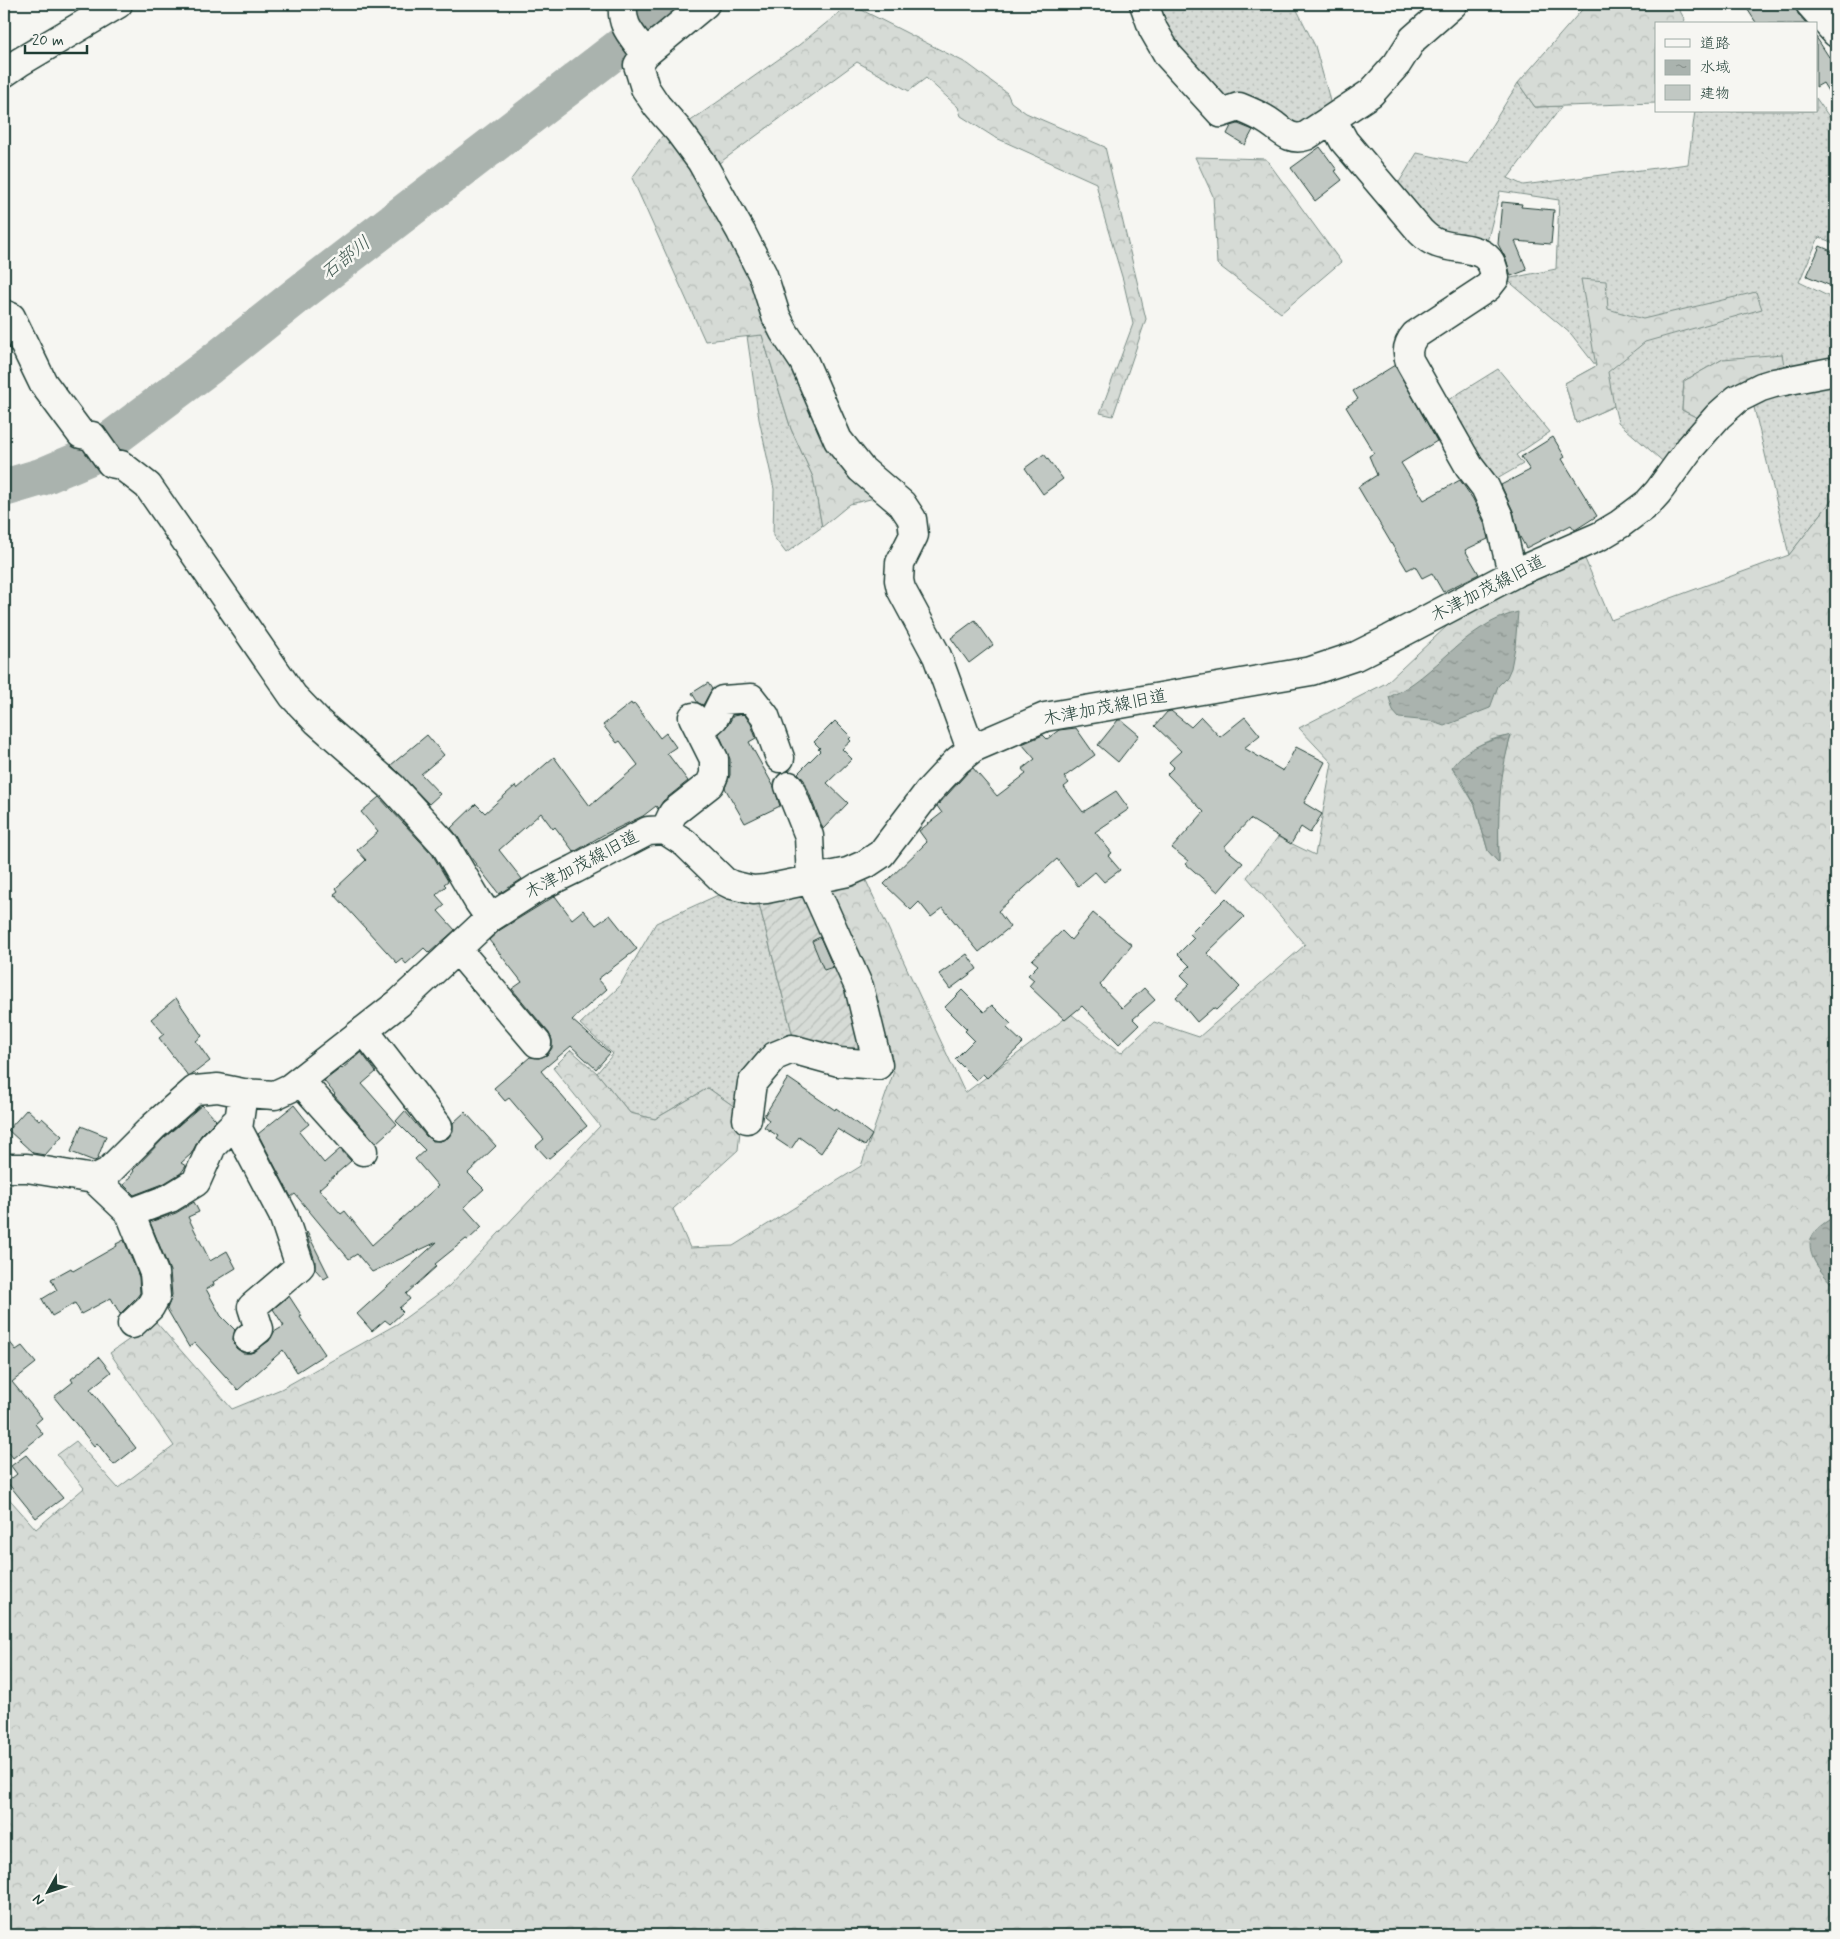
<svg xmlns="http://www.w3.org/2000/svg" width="1840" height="1939" viewBox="0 0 1840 1939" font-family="Mynerve,'Klee One',sans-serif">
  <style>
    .grass { fill: url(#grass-dots); stroke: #7a8c85 }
    .forest { fill: url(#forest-crowns); stroke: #7a8c85; fill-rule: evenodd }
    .garden { fill: url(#garden-furrows); stroke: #7a8c85 }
    .water { fill: url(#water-ripples); stroke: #72847d }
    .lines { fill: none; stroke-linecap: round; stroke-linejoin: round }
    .river { stroke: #aab3ae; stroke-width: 38 }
    .building { fill: #c1c8c3; stroke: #1f3d34 }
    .minor-casing { stroke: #1f3d34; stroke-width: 31 }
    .minor { stroke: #f6f6f2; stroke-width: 28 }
    .labels { text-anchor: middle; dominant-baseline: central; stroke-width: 5; stroke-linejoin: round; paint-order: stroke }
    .street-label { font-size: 18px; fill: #1f3d34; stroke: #f6f6f2 }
    .water-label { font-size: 19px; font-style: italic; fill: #425a52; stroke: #f6f6f2 }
  </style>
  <defs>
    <pattern id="grass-dots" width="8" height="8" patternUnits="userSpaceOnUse" patternTransform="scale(1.25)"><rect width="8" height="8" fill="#d6dbd6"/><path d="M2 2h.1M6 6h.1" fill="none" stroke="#b7bdb8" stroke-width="1.8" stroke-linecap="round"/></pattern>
    <pattern id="forest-crowns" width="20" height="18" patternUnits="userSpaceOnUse" patternTransform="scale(1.25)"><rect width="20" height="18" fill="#d6dbd6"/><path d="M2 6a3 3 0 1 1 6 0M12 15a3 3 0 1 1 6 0" fill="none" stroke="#b7bdb8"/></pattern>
    <pattern id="garden-furrows" width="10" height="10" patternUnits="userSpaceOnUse" patternTransform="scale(1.25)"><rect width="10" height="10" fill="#d6dbd6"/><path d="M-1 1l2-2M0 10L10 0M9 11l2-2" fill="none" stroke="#b7bdb8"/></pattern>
    <pattern id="water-ripples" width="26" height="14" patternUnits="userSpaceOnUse" patternTransform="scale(1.25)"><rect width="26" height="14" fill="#aab3ae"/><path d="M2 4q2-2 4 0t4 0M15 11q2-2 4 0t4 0" fill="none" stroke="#8a938e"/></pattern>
  </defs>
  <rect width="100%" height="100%" fill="#f6f6f2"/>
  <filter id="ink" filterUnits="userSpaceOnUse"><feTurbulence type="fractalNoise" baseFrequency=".02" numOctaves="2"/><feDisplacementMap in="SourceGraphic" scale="10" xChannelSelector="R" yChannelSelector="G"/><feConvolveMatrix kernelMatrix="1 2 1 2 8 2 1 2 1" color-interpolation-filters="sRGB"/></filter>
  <g filter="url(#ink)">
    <path class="grass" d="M1153 4H1294L1315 46 1328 93 1333 115 1308 132 1221 108 1173 45Z
      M1518 83 1535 107 1562 106 1508 178 1523 185 1688 164 1695 111H1816V98L1830 118H1836V244L1819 237 1799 282 1836 300V362L1785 371 1723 359 1684 381 1682 410 1702 420 1667 465 1618 422 1614 406 1576 423 1565 383 1596 366 1571 334 1506 279 1556 269 1559 200 1500 191 1485 250 1445 240 1393 192 1417 153 1468 164Z
      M762 335 791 429 813 477 822 527 786 553 773 536 774 489 759 419 747 336Z
      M1498 369 1550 432 1516 455 1523 464 1490 483 1440 405Z
      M1836 379V495L1789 555 1752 399Z
      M727 891 735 897 759 904 795 1044 742 1112 708 1088 655 1119 630 1113 597 1073 613 1054 580 1024 619 987 656 923Z"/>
    <path class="forest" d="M850 4 968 64 1007 93 1011 102 1026 113 1105 147 1146 319 1113 416 1100 413 1133 324 1123 280 1103 213 1096 183 994 137 961 116 958 107 926 78 909 91 857 62 711 169 682 127 799 45Z
      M1587 4H1676L1685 20 1682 24H1656V103L1535 107 1518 83Z
      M670 125 766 297 887 495 850 504 822 527 813 477 791 429 762 335 705 341 632 178Z
      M1195 157 1266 159 1341 262 1281 313 1217 264 1213 196Z
      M1581 279 1606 281 1608 309 1643 319 1756 292 1762 309 1645 342 1608 372 1614 406 1576 423 1565 383 1596 366Z
      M1782 354 1785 371 1702 420 1682 410 1684 381 1723 359Z
      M1836 495V1219H1831L1816 1263 1833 1285H1836V1935H4V1493L36 1529 84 1488 57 1455 76 1441 118 1488 174 1446 110 1353 155 1321 232 1409 281 1389 397 1324 449 1286 600 1126 553 1068 571 1050 597 1073 630 1113 655 1119 708 1088 742 1112 738 1150 673 1209 690 1248 733 1246 861 1166 894 1071 884 1059 809 891 862 872 965 1093 1071 1014 1121 1053 1154 1022 1199 1037 1305 945 1247 877 1278 837 1315 855 1332 763 1299 728 1386 683 1447 626 1473 607 1582 552 1611 620 1789 555ZM1511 736 1503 764 1498 803 1499 863 1488 851 1475 805 1452 767C1471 750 1484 738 1511 736Z"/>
    <path class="garden" d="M809 891 873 1056 795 1044 759 904Z"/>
    <path class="water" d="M1518 612 1515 647 1511 668 1507 677 1498 686 1490 708 1444 726 1430 721 1399 718 1393 711 1389 697C1437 676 1463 625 1518 612Z
      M1511 735C1498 782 1498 816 1499 863L1488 851 1475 805 1461 779 1452 767C1466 747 1488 741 1511 735Z
      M1831 1219H1836V1285H1833C1811 1262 1796 1238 1831 1219Z"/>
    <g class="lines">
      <path class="river" d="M4 488 41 477 88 457 209 366 299 294 676 4"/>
    </g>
    <path class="building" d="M1744 4H1795L1798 14 1807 24H1757Z
      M1816 37 1829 57 1836 53V104L1823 83 1816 87Z
      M1238 124 1253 130 1245 145 1227 134 1231 126Z
      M1320 147 1337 170 1335 171 1342 180 1315 201 1291 168Z
      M1502 202 1522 204 1521 207 1554 210 1551 244 1515 241 1527 270 1511 276 1506 259 1498 244Z
      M1820 246 1836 253V288L1807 276Z
      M1395 365 1437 441 1401 463 1424 500 1460 480 1473 499 1484 522 1488 539 1465 550 1479 574 1443 592 1432 573 1422 578 1415 566 1407 570 1358 487 1377 475 1369 456 1374 453 1346 407 1358 399 1353 391Z
      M1553 437 1565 457 1562 459 1597 516 1575 530 1571 525 1526 548 1519 535 1513 511 1501 485 1530 470 1521 457Z
      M1044 454 1063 479 1043 494 1025 468Z
      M975 620 993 645 969 663 951 638Z
      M708 683 712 689 703 705 698 703 692 693Z
      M631 703 632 705 635 704 660 738 666 733 676 747 667 753 688 781 663 801 658 809 656 806 643 816 603 835 574 852 555 827 553 829 541 813 499 850 522 879 499 894 472 859 458 837 451 828 476 804 485 813 515 786 517 789 554 757 590 806 638 765 620 741 617 743 603 725Z
      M1171 711 1191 727 1201 717 1220 737 1245 717 1260 735 1244 748 1283 771 1296 747 1325 762 1304 803 1322 814 1310 833 1301 827 1291 844 1250 819 1225 846V848L1243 863 1218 892 1186 864 1188 861 1172 848 1204 812 1167 774 1174 767 1169 762 1181 751 1155 726 1167 712Z
      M744 714 751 724 756 738 749 742 774 787 780 806 745 823 725 788 730 775V759L719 734 728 725 733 716Z
      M1118 720H1121L1139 735 1118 762 1098 745Z
      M835 721 851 737 849 739 851 741 842 749 852 759 827 783 848 803 823 829 804 780 798 773 820 751 818 749 820 748 814 742Z
      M1076 728 1095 755 1064 777 1069 783 1064 787 1083 812 1116 791 1129 809 1095 832 1112 853 1108 856 1120 870 1104 882 1095 872 1078 886 1057 859 998 911 1010 927 979 952 943 908 931 917 919 902 911 910 884 884 927 842 919 831 942 813 937 806 968 772 973 768 997 796 1026 774 1022 769 1035 759 1022 744 1043 735 1047 739 1059 730Z
      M427 735 444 755 421 774 440 794 429 804 391 765Z
      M379 797 432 854 448 881 444 884 446 886 436 895 445 905 438 911 455 930 429 953 424 948 406 964 402 959 397 963 334 894 338 891 336 888 366 860 357 850 378 832 361 812Z
      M555 896 572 919 583 910 596 925 610 915 637 949 598 979 607 989 572 1020 610 1053 596 1069 571 1046 541 1071 587 1126 548 1159 536 1146 544 1139 509 1098 505 1101 494 1088 530 1057 539 1058 547 1055 552 1048V1040L549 1033 512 989 522 982 489 940 500 930Z
      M1226 898 1244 917 1207 953 1240 987 1216 1010 1213 1008 1197 1022 1176 997 1190 984 1181 975 1190 966 1178 954 1194 938 1190 934Z
      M1093 913 1132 945 1100 985 1122 1008 1144 988 1155 1000 1133 1019 1139 1025 1119 1044 1082 1006 1065 1020 1029 986 1034 980 1028 975 1038 965 1032 960 1062 931 1071 940Z
      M820 937 833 967 824 970 812 941Z
      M967 954 977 969 950 989 939 974Z
      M962 990 984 1012 992 1005 1011 1024 1007 1028 1023 1043 987 1078 983 1074 976 1080 955 1059 974 1040 965 1031 967 1029 945 1007Z
      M176 998 202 1036 196 1041 210 1061 189 1077 159 1038 164 1034 151 1019Z
      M361 1052 376 1072 362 1084 397 1124 376 1143 334 1095 335 1094 324 1081 341 1068 342 1069Z
      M788 1078 835 1110 836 1108 872 1135 865 1146 837 1129 821 1153 799 1137 791 1149 776 1139 778 1136 764 1127 769 1120 764 1116Z
      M202 1105 216 1120 201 1135 191 1154 181 1163 186 1166 181 1173 163 1184 134 1195 124 1185 134 1171 133 1170 164 1138Z
      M294 1105 309 1124 299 1132 324 1163 340 1149 351 1161 319 1189 341 1214 345 1211 372 1245 438 1186 415 1159 425 1150 396 1121 405 1111 426 1136 433 1141H440L448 1138 453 1131V1123L465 1112 496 1146 468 1173 484 1189 464 1207 482 1227 468 1240 466 1239 435 1264 437 1266 406 1294 410 1299 399 1308 403 1312 390 1324 385 1320 372 1331 357 1314 437 1242 372 1272 357 1254 349 1259 295 1194 291 1197 258 1134Z
      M27 1109 40 1121 42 1118 62 1136 45 1155 33 1153 8 1130Z
      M81 1126 106 1136 97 1160 94 1161 71 1152Z
      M194 1202 199 1212 188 1217 210 1261 227 1251 236 1268 213 1282 214 1285 206 1289 221 1316 235 1330 233 1340 236 1348 243 1353H251L269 1341 274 1332 284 1326 273 1309 289 1296 302 1316 300 1317 325 1354 297 1372 283 1350 238 1390 195 1343 189 1347 167 1309 172 1295 170 1271 150 1222 176 1213Z
      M307 1232 329 1276 324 1279 315 1269V1261L306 1233Z
      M124 1240 139 1277 140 1293 137 1297 120 1314 111 1298 81 1314 75 1303 52 1316 42 1299 57 1290 51 1279 71 1268 73 1271 117 1246 116 1244Z
      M4 1335 16 1350 22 1346 36 1363 12 1382 42 1418 35 1424 43 1434 13 1458 4 1446Z
      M99 1357 111 1372 90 1389 136 1448 114 1465 97 1443 94 1446 54 1397 73 1382 71 1379Z
      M26 1455 63 1498 36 1518 7 1482 17 1474 11 1466Z"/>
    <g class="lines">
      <defs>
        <path id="minor" d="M621 4 623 6C621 28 634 36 645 54
          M705 4 645 54 638 65 645 88 657 106 678 130 701 161 741 232 763 275 776 316 784 332 804 362 838 440 861 469 902 504 912 519 914 535 900 563 899 580 901 589 937 656 968 741 973 748
          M1144 4 1153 29 1168 55 1221 113 1239 107C1249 111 1259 115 1268 121 1281 129 1289 142 1306 136L1371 93 1397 64 1413 39 1453 4
          M1810 4 1836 33
          M4 73 20 62 118 4
          M1332 119 1344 141 1421 232C1426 237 1431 241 1437 243 1462 252 1492 243 1495 278L1488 287 1415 335C1408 343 1406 352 1410 362L1469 466 1485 487 1499 517 1509 560 1515 573
          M4 314 11 317 43 383 81 434 92 436 111 463 121 465 148 486 293 696 317 721 392 787 445 845 478 901 490 918
          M700 730 714 718 723 700 751 698 765 716 780 758
          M665 830 673 813 710 784 714 775V759L693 717
          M457 949 537 1043
          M364 1030 438 1126
          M300 1081 363 1151
          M243 1093 238 1129 283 1215 300 1266 252 1307 259 1329 248 1338
          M747 1119 752 1083 775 1056 792 1049 839 1062 878 1065 859 987 811 880 809 836 789 786
          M4 1168H27L94 1179 108 1172 153 1127 195 1090 218 1088 243 1093 275 1095 290 1088 399 1003 490 918 540 886 575 869 648 831 665 830 685 843 724 881 732 885 753 890 766 889 848 872 866 864 881 854 929 791 957 761 973 748 1045 717 1311 671 1356 656 1390 639 1515 573 1600 536 1620 524 1648 503 1658 492 1690 448 1718 416 1737 399 1761 387 1774 383 1836 371
          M94 1179 130 1213 154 1273 156 1296 150 1307 132 1324
          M130 1213 170 1198 196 1182 212 1146 239 1119"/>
      </defs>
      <use href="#minor" class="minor-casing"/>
      <use href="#minor" class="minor"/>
    </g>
  </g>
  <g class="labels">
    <g class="street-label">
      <text transform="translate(1488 589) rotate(-27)">木津加茂線旧道</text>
      <text transform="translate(1105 708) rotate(-11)">木津加茂線旧道</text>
      <text transform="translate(582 865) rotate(-28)">木津加茂線旧道</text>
    </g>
    <g class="water-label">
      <text transform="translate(346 258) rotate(-38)">石部川</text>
    </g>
  </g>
  <rect width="1840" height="1939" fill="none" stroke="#f6f6f2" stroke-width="20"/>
  <rect x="10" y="10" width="1820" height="1919" fill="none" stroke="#1f3d34" stroke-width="2" filter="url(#ink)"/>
  <rect x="1655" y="22" width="162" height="90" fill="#f6f6f2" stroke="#a0aca6"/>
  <rect x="1665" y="39" width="25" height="8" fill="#f6f6f2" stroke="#a0aca6"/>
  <text x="1700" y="48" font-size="15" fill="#1f3d34">道路</text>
  <rect x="1665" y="60" width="25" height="15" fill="url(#water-ripples)" stroke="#a0aca6"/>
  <text x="1700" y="72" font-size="15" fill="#1f3d34">水域</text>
  <rect x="1665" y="85" width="25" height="15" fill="#c1c8c3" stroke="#a0aca6"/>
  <text x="1700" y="98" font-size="15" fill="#1f3d34">建物</text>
  <g transform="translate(48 1892) rotate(230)" stroke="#f6f6f2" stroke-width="4" paint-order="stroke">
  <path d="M0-4L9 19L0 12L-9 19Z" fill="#1f3d34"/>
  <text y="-8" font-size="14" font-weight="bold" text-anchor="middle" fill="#1f3d34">N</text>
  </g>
  <path d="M25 45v8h62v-8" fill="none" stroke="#1f3d34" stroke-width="2.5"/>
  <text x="32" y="45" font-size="15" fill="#1f3d34" stroke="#f6f6f2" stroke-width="4" paint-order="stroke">20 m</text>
</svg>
